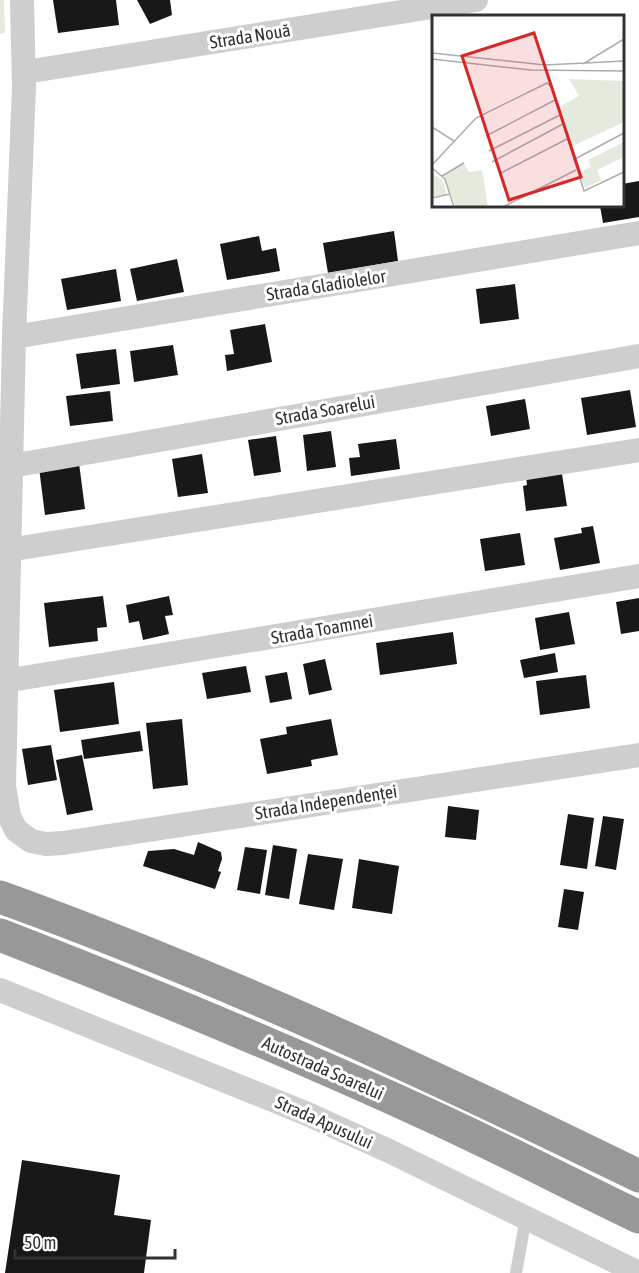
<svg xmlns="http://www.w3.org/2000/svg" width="639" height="1273" viewBox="0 0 639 1273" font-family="'Asap Condensed',sans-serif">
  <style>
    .green { fill: #e5eade }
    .building { fill: #181818 }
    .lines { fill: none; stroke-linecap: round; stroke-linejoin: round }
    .service { stroke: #cecece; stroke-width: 12 }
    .minor { stroke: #cecece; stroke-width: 24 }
    .motorway { stroke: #989898; stroke-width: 33 }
    .labels { text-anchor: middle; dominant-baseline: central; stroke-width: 6; stroke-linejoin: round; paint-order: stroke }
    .street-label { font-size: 18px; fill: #313131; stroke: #fff }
    .inset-road { fill: none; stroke: #adadad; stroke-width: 1.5 }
    .view { fill: #d62828; fill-opacity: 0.15; stroke: #d62828; stroke-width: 3 }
    .inset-edge { fill: none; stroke: #313131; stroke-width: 3 }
  </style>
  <rect width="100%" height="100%" fill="#fff"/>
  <path class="green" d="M0 0H4L5 33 0 34Z"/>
  <path class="building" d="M53 0H116L119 25 58 33Z
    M137 0H170L172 15 150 24Z
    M639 181V217L603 223 600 206H622V184Z
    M394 231 398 261 328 273 323 243Z
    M259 236 262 251 276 248 280 271 227 280 220 244Z
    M177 259 184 292 137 301 130 269Z
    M116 269 121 301 67 310 61 279Z
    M515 284 519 319 480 324 476 289Z
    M265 324 272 362 227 371 225 355 234 354 230 330Z
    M173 345 178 375 134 382 130 351Z
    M116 349 120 384 81 389 76 354Z
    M630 390 636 427 587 435 581 398Z
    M110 391 113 421 70 426 66 396Z
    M525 399 530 429 491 436 486 406Z
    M331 431 336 467 307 471 303 435Z
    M276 436 281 472 254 476 248 440Z
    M396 439 400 469 351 476 349 458 360 457 358 444Z
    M202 454 208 493 178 497 172 459Z
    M79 463 85 509 45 515 39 468Z
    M562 474 567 506 526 511 523 486 527 485 526 477Z
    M593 526 600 563 560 570 554 538 582 533 581 528Z
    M520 533 525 565 485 571 480 539Z
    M103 596 107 627 97 628 98 641 49 647 44 603Z
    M169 596 173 615 165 616 169 634 143 640 139 621 129 623 126 605Z
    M639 598V631L621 634 616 602Z
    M569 612 575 644 540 650 535 618Z
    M453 632 457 664 380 675 376 643Z
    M555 653 558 672 524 678 520 660Z
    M325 659 332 690 309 695 303 664Z
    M246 666 251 692 207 699 202 673Z
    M287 672 292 699 270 703 265 676Z
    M586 675 590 708 540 715 536 681Z
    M114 682 119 724 60 732 54 690Z
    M182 719 188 785 153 789 146 723Z
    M331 719 338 755 311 760 312 766 267 774 260 739 287 734 286 727Z
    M140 731 143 751 84 759 81 740Z
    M51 745 57 780 28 785 22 749Z
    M82 755 93 810 67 815 56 760Z
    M448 806 479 810 476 840 445 837Z
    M568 814 594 818 587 869 560 865Z
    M603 816 624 819 616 870 595 866Z
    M198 842 221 852 222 859 218 871 221 872 215 889 143 866 148 851 174 849 194 855Z
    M273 845 297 849 289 899 265 895Z
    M245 847 267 850 260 894 237 890Z
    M308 854 343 859 334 910 299 904Z
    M359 859 399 866 392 914 352 908Z
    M564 889 584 892 578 930 558 927Z
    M22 1160 120 1175 114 1215 151 1220 144 1273H5Z"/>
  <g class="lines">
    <path class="service" d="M516 1273 526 1217"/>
    <path class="minor" d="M22 0 24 87 14 337 4 786 9 816 16 830 31 841 46 844 63 843 639 755
      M25 72 476 0
      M14 337 639 233
      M11 466 639 356
      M8 550 639 450
      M5 681 639 576
      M0 990 305 1113 389 1151 639 1273"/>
    <path class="motorway" d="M0 897C219 976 430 1074 639 1176
      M0 935C145 991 289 1051 431 1116 501 1148 570 1184 639 1217"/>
  </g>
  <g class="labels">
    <g class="street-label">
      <text transform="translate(250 36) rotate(-9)">Strada Nouă</text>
      <text transform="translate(326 285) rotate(-9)">Strada Gladiolelor</text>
      <text transform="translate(325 410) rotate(-10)">Strada Soarelui</text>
      <text transform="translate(322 629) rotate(-10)">Strada Toamnei</text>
      <text transform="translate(326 802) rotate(-9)">Strada Independenței</text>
      <text transform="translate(323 1068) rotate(24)">Autostrada Soarelui</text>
      <text transform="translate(324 1122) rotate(24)">Strada Apusului</text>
    </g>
  </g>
  <g transform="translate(432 15)">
    <rect width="192" height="192" fill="#fff"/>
    <path d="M137 64 192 66V107L139 132 127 92 147 81ZM192 127V142L165 155 169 165 153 173 147 158 159 152 156 145ZM31 147 37 157 50 155 56 192H24L12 160ZM0 158 10 165 15 179 0 182Z" fill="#e5eade"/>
    <path class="inset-road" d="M0 38 113 50 192 46M0 44 99 55 192 56M151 49 192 24M0 112 22 126M54 121 123 85M57 136 128 100M141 145 192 118M60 147 131 109M0 150 44 103 115 68 120 73 152 176 192 157M0 153 13 164 22 192M67 159 135 124M10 161 32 148M0 183 18 179M71 192 144 155"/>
    <path class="view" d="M102 18 149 162 77 185 30 41Z"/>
    <rect width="192" height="192" class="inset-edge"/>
  </g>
  <path d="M15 1249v9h160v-9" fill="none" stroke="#313131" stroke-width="3"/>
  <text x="24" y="1249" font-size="18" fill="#313131" stroke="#ffffff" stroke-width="4.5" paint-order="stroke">50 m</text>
</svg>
